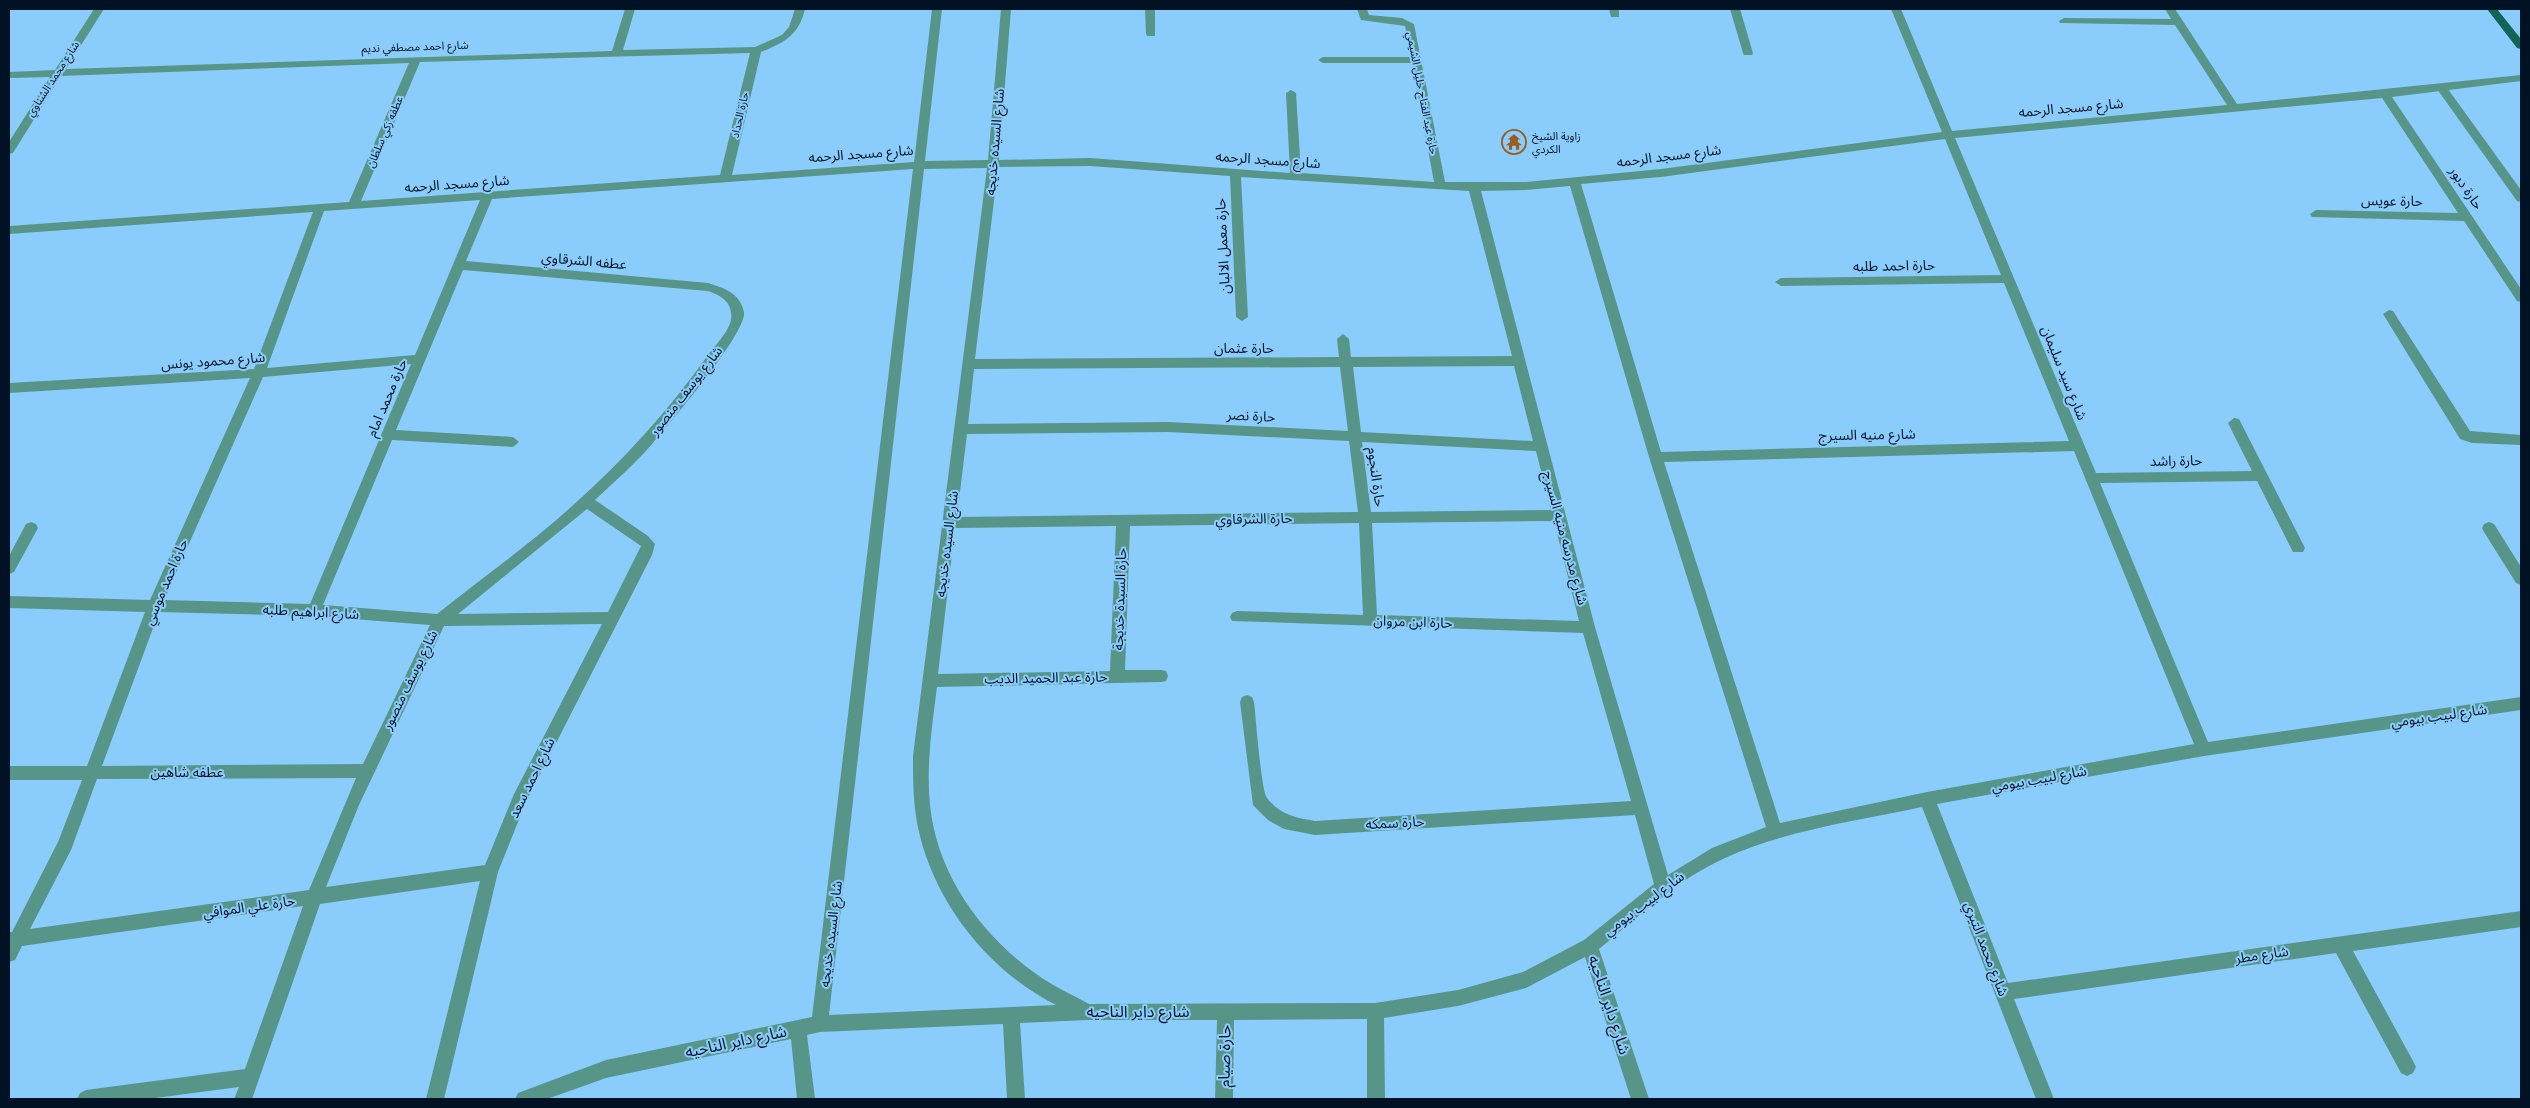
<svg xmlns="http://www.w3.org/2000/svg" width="2530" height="1108" viewBox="0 0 2530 1108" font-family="'Nunito Sans','Noto Sans Arabic',sans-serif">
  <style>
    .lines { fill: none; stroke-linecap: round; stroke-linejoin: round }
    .service { fill: #589589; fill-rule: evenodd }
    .minor { fill: #589589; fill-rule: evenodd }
    .primary { fill: #146357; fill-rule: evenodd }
    .labels { text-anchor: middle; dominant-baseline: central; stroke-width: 4; stroke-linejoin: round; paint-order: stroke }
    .far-street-label { font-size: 11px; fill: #001223; stroke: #8acdfc }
    .far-poi-label { font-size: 11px; fill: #001223; stroke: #8acdfc; text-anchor: start }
    .street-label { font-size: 14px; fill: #001223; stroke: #8acdfc }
    .near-street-label { font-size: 16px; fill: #001223; stroke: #8acdfc }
  </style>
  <rect width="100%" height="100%" fill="#8acdfc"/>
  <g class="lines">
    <path class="service" d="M2441 84 2445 85 2521 190V202L2517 201 2437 89 2436 87Z"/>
    <path class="minor" d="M94 9H104L66 69 612 51 625 9H635L623 50 755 47 782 35 789 27 795 9H805C799 35 784 43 761 52L732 175 914 162 932 9H942L925 161 988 160 1001 9H1011L999 160 1090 158 1290 173 1286 93 1291 90 1296 93 1301 173 1434 182 1412 63H1323L1318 60 1323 57H1411L1405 26 1361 20 1357 9H1367L1369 15 1402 18 1414 24 1445 182H1526L1661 169 1942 132 1891 9H1901L1952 131 2227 105 2175 25 2060 23 2059 21 2064 18 2171 19 2165 9H2175L2237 104 2521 75V81L2392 97 2521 289V302L2517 301 2464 221 2312 217 2310 214 2316 210 2458 213 2382 98 1955 138 2096 473 2252 471 2228 423 2234 418 2239 419 2305 548 2303 552H2293L2257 481 2100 483 2208 742 2521 697V710L2204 756 1937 804 2008 983 2521 911V927L2353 951 2413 1061 2416 1067 2413 1073 2407 1076 2401 1073 2336 953 2014 999 2054 1099H2036L1922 807C1857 821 1786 830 1725 858 1678 879 1638 917 1599 949L1649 1099H1631L1585 957 1526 988 1458 1006 1384 1018 1385 1099H1367V1019L1234 1020 1233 1099H1215L1217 1020H1087L1020 1023 1025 1099H1007L1003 1024 820 1032 807 1035 815 1099H797L791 1039 606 1078 547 1099H515L518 1093 606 1060 812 1017 913 169 492 199 466 261 708 283C724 288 740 293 744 312 747 333 669 424 653 443 635 464 614 482 595 500L648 536 655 544 652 555 526 802 498 872 444 1099H426L480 881 320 904 252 1099H234L239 1087 148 1099H77L80 1093 86 1090 245 1069 303 906 22 946 15 960 9 962V932H12L58 842 82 780H9V766H87L145 612 9 608V596L150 600 250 378 9 393V383L254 369 313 212 9 234V226L349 202 409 63 61 76 13 153 9 154V142L50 77 9 78V72L55 70ZM750 53 720 175 361 201 420 62ZM1945 139 2001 275 1781 278 1775 282 1781 286 2004 283 2069 441 1661 452 1581 184 1661 177ZM1090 166 1230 176 1236 317 1242 321 1248 317 1241 177 1469 191 1512 356 1351 357 1349 339 1343 334 1337 339 1339 357 975 359 998 167ZM987 168 913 756C913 781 913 807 919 832 936 905 989 971 1056 1005L829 1015 924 169ZM1570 186 1649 457 1766 827 1712 848 1668 875 1595 627 1481 191 1526 190ZM480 200 415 355 267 368 324 211ZM463 270 708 291C719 295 730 300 731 313 734 327 716 344 708 355 669 410 622 462 571 507 529 545 482 578 437 614L323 605 392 440 513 447 519 442 513 437 396 430ZM411 364 310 604 164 600 263 377ZM1514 366 1533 441 1361 432 1353 367ZM1340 367 1348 431 1168 422 968 424 974 369ZM1168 432 1349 441 1358 512 957 517 967 434ZM1362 442 1536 451 1551 510 1371 512ZM2074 451 2194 744 1927 792 1780 823 1664 462ZM587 509 641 546 608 612 458 614ZM1554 521 1579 621 1377 615 1372 523ZM1359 523 1363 615 1237 611 1232 613 1230 617 1232 621 1583 633 1631 801 1315 821C1296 818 1280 815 1267 798 1261 791 1256 717 1254 702L1252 697 1247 695 1242 697 1240 702 1253 805 1268 820 1284 829 1315 835 1635 815 1654 884 1584 940 1523 972 1458 990 1375 1003 1089 1004C1073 995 1057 988 1042 978 984 939 937 876 930 805 926 765 932 726 937 687L1161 682 1166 681 1168 676 1166 671 1161 670H1125L1130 526ZM1116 526 1110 671 938 674 955 528ZM159 612 314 616 430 625 363 764 102 766ZM602 624 514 794 485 865 326 887 359 805 444 626ZM356 778 309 890 30 929 71 850 97 779Z
      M1145 9H1155V36H1147L1146 34Z
      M1609 9H1619V17H1611Z
      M1730 9H1740L1753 53 1752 55H1744L1743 53Z
      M2389 310 2393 311 2470 431 2521 435V445L2472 443 2460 439 2383 314Z
      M31 522 36 524 38 528 14 572 9 574V556L26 524Z
      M2489 522 2494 524 2521 567V585L2516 583 2484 532 2482 528 2484 524Z"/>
    <path class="primary" d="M2487 9H2497L2521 39V49L2517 48Z"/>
  </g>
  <defs>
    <symbol id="temple-ring" viewBox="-11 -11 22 22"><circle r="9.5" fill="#8acdfc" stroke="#9a5c21" stroke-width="1.5"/><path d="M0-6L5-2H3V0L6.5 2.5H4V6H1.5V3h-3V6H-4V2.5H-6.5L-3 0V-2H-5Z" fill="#9a5c21"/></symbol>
  </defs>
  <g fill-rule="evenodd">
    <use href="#temple-ring" x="1500" y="128" width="28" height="28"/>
  </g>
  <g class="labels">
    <g class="far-street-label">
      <text transform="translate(415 47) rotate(-2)">شارع احمد مصطفي نديم</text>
      <text transform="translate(53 79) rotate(-57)">شارع محمد الشناوي</text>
      <text transform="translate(1422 93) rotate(79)">حارة عبد الفتاح خليل الشيمي</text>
      <text transform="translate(740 115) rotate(-77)">حارة الحداد</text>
      <text transform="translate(385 132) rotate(-67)">عطفه زكي سلطان</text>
    </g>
    <g class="far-poi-label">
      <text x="1532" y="136">زاوية الشيخ<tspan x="1532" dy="13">الكردي</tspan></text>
    </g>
    <g class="street-label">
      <text transform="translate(2071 108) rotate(-5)">شارع مسجد الرحمه</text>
      <text transform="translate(995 142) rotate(-85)">شارع السيده خديجه</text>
      <text transform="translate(861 154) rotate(-4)">شارع مسجد الرحمه</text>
      <text transform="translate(1669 156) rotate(-7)">شارع مسجد الرحمه</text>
      <text transform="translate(1268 160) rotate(4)">شارع مسجد الرحمه</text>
      <text transform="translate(457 184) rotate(-4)">شارع مسجد الرحمه</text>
      <text transform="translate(2466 188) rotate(56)">حارة دبور</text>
      <text transform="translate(2392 201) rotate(1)">حارة عويس</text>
      <text transform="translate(1223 246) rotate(-93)">حارة معمل الالبان</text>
      <text transform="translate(584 261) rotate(5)">عطفه الشرقاوي</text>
      <text transform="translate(1894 266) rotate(-1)">حارة احمد طلبه</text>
      <text x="1244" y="348">حارة عثمان</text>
      <text transform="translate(213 361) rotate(-4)">شارع محمود يونس</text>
      <text transform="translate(2064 373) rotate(68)">شارع سيد سليمان</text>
      <text transform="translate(686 391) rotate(-52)">شارع يوسف منصور</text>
      <text transform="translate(387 398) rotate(-67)">حارة محمد امام</text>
      <text transform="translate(1251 416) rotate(3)">حارة نصر</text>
      <text transform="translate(1867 435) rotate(-1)">شارع منيه السيرج</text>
      <text transform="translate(2176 461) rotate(-1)">حارة راشد</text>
      <text transform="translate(1376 477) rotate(83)">حارة النجوم</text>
      <text transform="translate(1254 519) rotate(-1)">حارة الشرقاوي</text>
      <text transform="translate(1565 538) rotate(75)">شارع مدرسه منيه السيرج</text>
      <text transform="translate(947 544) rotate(-83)">شارع السيده خديجه</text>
      <text transform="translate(166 582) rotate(-67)">حارة احمد موسي</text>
      <text transform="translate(1120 599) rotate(-88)">حارة السيدة خديجة</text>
      <text transform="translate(311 612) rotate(3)">شارع ابراهيم طلبه</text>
      <text transform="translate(1413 622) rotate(2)">حارة ابن مروان</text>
      <text transform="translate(1046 678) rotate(-1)">حارة عبد الحميد الديب</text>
      <text transform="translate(410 680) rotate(-64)">شارع يوسف منصور</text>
      <text transform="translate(2439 716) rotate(-8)">شارع لبيب بيومي</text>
      <text x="187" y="772">عطفه شاهين</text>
      <text transform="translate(532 778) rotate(-64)">شارع احمد سعد</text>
      <text transform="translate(2039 779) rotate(-10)">شارع لبيب بيومي</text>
      <text transform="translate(1395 823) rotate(-3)">حارة سمكه</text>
      <text transform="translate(1644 904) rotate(-37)">شارع لبيب بيومي</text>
      <text transform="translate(249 907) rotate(-8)">حارة علي الموافي</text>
      <text transform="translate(831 934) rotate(-83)">شارع السيده خديجه</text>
      <text transform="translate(1986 949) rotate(69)">شارع محمد التيري</text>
      <text transform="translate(2262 955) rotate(-8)">شارع مطر</text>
    </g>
    <g class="near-street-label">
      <text transform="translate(1609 1005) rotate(72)">شارع داير الناحيه</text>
      <text x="1138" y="1012">شارع داير الناحيه</text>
      <text transform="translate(736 1042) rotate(-12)">شارع داير الناحيه</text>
      <text transform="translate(1225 1056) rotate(-89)">حارة صيام</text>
    </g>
  </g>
  <rect width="2530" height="1108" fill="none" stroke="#001223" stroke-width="20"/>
</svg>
